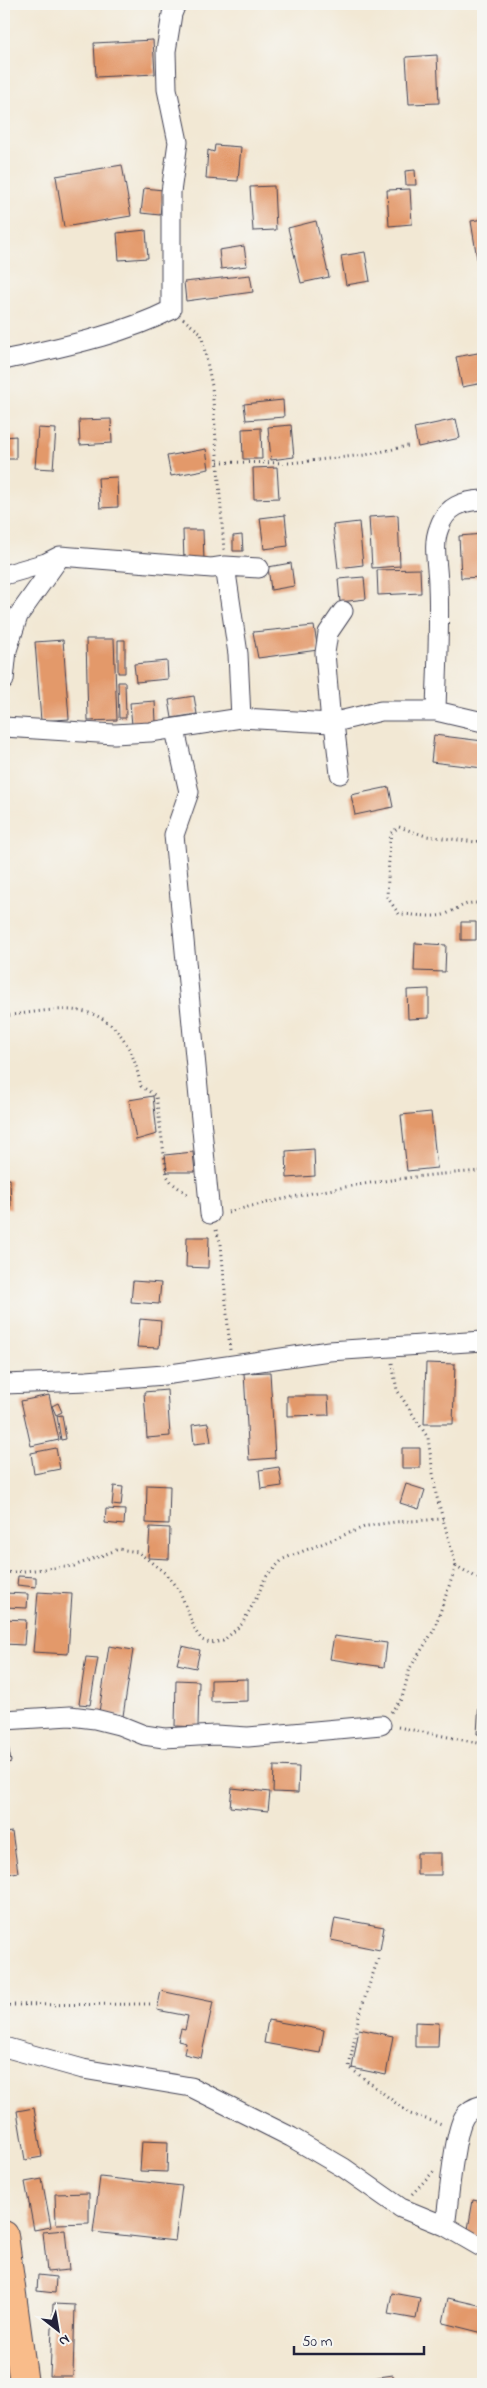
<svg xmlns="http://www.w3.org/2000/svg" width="487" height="2388" viewBox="0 0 487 2388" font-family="'Indie Flower',sans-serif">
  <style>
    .building { fill: #e3996a }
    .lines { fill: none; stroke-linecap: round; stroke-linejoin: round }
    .street-casing { stroke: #414052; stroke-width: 21 }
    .primary-casing { stroke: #414052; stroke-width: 30 }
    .path { stroke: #414052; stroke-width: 3; stroke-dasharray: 1 4; stroke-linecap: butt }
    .street { stroke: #fff; stroke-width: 19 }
    .primary { stroke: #f9bc8a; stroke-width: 28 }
  </style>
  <rect width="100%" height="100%" fill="#f6f6f2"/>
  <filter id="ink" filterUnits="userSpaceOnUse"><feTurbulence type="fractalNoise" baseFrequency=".02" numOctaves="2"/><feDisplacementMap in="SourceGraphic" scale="10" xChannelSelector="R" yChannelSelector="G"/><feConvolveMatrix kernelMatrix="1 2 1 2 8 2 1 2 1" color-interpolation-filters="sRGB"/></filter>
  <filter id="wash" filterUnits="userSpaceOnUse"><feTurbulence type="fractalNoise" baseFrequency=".0096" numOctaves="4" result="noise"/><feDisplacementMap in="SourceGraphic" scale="20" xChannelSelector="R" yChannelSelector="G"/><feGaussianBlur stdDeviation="1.12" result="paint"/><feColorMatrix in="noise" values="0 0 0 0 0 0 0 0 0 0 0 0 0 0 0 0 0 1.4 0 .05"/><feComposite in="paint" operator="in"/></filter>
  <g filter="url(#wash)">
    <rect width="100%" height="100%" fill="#f2e8d4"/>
    <g id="blocks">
      <path class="building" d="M153 40 155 74 96 77 94 43Z
        M437 55 439 103 409 104 406 57Z
        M215 145 241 147 238 181 206 179 208 150 214 152Z
        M122 165 131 216 64 227 56 176Z
        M415 170 416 185H406L405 171Z
        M274 186 276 230 253 231 250 187Z
        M144 188 163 190 160 215 141 213Z
        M410 189 412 224 389 226 387 190Z
        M483 219V270L479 271 471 221Z
        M316 221 329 277 301 283 288 228Z
        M146 230 148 258 119 260 117 233Z
        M244 246 247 266 221 269 219 250Z
        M365 252 370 281 346 285 341 256Z
        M250 275 253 292 186 301 184 282Z
        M483 352V383L462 387 456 357Z
        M283 400 284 417 246 420 244 404Z
        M111 419 112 443 80 445 79 420Z
        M456 419 460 438 418 447 414 428Z
        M291 425 294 457 271 460 268 427Z
        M38 428 56 429 53 469 35 468Z
        M261 428 262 459H243L242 429Z
        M16 436V459H4V437Z
        M206 449 209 469 171 476 167 456Z
        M277 467 279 498 254 499 253 468Z
        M117 477 118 507 100 508 98 478Z
        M285 515 288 546 264 549 260 518Z
        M398 515 400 566 372 568 369 517Z
        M359 522 363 565 338 568 333 525Z
        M183 530H203L204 562H184Z
        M483 534V577L461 578 459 536Z
        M242 535 243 551H233V536Z
        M291 563 294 586 271 590 268 567Z
        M420 569 421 593 378 595 377 570Z
        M364 577 366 599 340 602 338 579Z
        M314 626 318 650 258 658 253 632Z
        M86 639H114L117 720 88 721Z
        M63 640 69 719 41 721 35 642Z
        M118 640H125V673H118Z
        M167 661 168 679 136 682 134 664Z
        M118 682H125L126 718H119Z
        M194 696 197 714 172 718 169 700Z
        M155 701 156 722 132 725 130 703Z
        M434 735 483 741V768L431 762Z
        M389 787 393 807 355 815 351 795Z
        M461 922H476V940H461Z
        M415 943 446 945 445 972 414 971Z
        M429 989V1018L408 1019 407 990Z
        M153 1096 157 1134 136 1140 129 1100Z
        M431 1112 437 1168 407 1171 401 1115Z
        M314 1149 315 1176 287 1178 286 1151Z
        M193 1152 195 1172H167L165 1155Z
        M10 1179 11 1209H4V1180Z
        M187 1237H209L208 1268 186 1267Z
        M133 1281 161 1283 159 1304 131 1302Z
        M140 1319 161 1321 159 1348 137 1347Z
        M426 1363 455 1364 453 1424H424Z
        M270 1372 275 1458 249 1460 244 1373Z
        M167 1390 170 1436 147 1438 144 1392Z
        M49 1395 59 1440 31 1446 21 1401Z
        M287 1396H328L329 1415 287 1416Z
        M58 1403 62 1412 56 1415 52 1406Z
        M62 1415 66 1439 61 1440 57 1416Z
        M208 1423 211 1442 194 1444 192 1425Z
        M56 1448 60 1469 34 1474 31 1453Z
        M402 1448H420V1468H402Z
        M279 1467 282 1486 261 1489 259 1470Z
        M406 1484 425 1490 419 1509 400 1503Z
        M147 1485 170 1486 169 1524 146 1523Z
        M114 1486 123 1487 121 1506 112 1505Z
        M106 1509 125 1510 124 1525 105 1523Z
        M150 1527 170 1528 169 1559 148 1558Z
        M18 1576 36 1577V1587L17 1585Z
        M38 1592 72 1594 68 1654 33 1652Z
        M4 1593 28 1594 27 1608 4 1607Z
        M4 1619 26 1620 24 1645 4 1644Z
        M334 1636 387 1643 384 1667 330 1659Z
        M109 1646 133 1650 123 1716 99 1712Z
        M182 1646 200 1650 196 1668 177 1664Z
        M86 1657 98 1658 90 1705 79 1704Z
        M481 1668H483V1734H477Z
        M248 1679V1701L211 1702V1680Z
        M176 1680 199 1681 198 1727 175 1726Z
        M7 1739 11 1762 4 1764V1740Z
        M274 1766 299 1767 298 1793 273 1792Z
        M232 1788 270 1792 268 1811 230 1807Z
        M12 1832 18 1872 4 1875V1833Z
        M417 1853H441V1875H417Z
        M335 1918 384 1927 380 1950 331 1940Z
        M161 1991 213 2002 201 2058 184 2054 186 2043 178 2041 181 2029 185 2030 188 2016 157 2010Z
        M268 2020 324 2030 320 2053 264 2043Z
        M415 2022 439 2023 438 2047H415Z
        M359 2029 393 2036 386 2075 352 2068Z
        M34 2108 42 2157 25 2160 17 2111Z
        M142 2141 168 2142 167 2172 140 2171Z
        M100 2177 182 2186 175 2241 93 2232Z
        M42 2179 51 2227 34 2230 25 2182Z
        M89 2193V2223L56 2224 55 2194Z
        M473 2200 483 2202V2238L467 2235Z
        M65 2230 69 2270 47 2272 43 2232Z
        M38 2275 56 2277 55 2293 37 2291Z
        M392 2293 420 2298 416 2319 388 2314Z
        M448 2298 483 2306V2333L443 2323Z
        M53 2304 75 2305 73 2376H50Z
        M393 2375 395 2384H373L372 2378Z"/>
    </g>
  </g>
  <g filter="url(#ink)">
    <use href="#blocks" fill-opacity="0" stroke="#414052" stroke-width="1"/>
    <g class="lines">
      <defs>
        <path id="street" d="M4 360C60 347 119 336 171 310V192L178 142 167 89 166 51 172 14 176 4
          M225 566 238 654 241 718
          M4 575 46 563 60 556 212 568 225 566 259 568
          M4 680 7 650 18 616 60 557
          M436 711C437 669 440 627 438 585 438 567 432 545 439 528 446 506 463 501 483 500
          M331 723 325 653 328 633 343 611
          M334 723 340 774
          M4 727 114 734 150 732 241 718 331 723 381 711H436L483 722
          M175 730 189 792 174 835 210 1214
          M4 1384 87 1381 164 1375 329 1351 483 1341
          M4 1720 70 1716 95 1719 119 1725 144 1735 164 1738 215 1735 248 1737 381 1725
          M4 2047 83 2069 191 2087 291 2137 344 2168 401 2208 445 2226 483 2248
          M445 2226C449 2203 453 2135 464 2117 468 2110 475 2107 483 2105"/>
        <path id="primary" d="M4 2235 24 2384"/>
      </defs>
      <use href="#street" class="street-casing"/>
      <use href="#primary" class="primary-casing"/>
      <path class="path" d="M183 319 201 333 212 386 224 550
        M218 462 289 463 365 455 408 446
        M483 840 476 842 426 836 399 827 391 833 390 840 387 897 399 914C412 914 430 918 443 915 456 911 468 898 483 905
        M4 1016C55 1010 105 995 131 1053 136 1063 138 1075 141 1086L156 1096 167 1176 172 1183 190 1196
        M228 1212C311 1191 397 1176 483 1171
        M216 1230 221 1244 230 1350
        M392 1363 397 1390 428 1438 436 1494 456 1566 483 1581
        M4 1573 74 1566 119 1549 138 1552 165 1573 180 1592 196 1632 202 1640 210 1643 223 1641 242 1624 258 1595 265 1578 283 1559 367 1526 395 1522 443 1519
        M391 1712 402 1698 410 1668 434 1630 456 1566
        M398 1727 483 1744
        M378 1959 359 2015 349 2067 410 2114 442 2124
        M4 2005 152 2004
        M412 2194 434 2171"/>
      <use href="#street" class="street"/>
      <use href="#primary" class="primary"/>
    </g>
  </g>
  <rect width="487" height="2388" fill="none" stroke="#f6f6f2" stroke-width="20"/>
  <g transform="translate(58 2330) rotate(149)" stroke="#f6f6f2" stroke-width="4" paint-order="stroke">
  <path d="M0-4L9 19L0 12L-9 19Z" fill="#22223b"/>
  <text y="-8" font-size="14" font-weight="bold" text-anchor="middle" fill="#22223b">N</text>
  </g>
  <path d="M294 2346v8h130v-8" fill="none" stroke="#22223b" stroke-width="2.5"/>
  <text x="302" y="2346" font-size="15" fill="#22223b" stroke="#f6f6f2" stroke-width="4" paint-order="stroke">50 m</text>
</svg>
